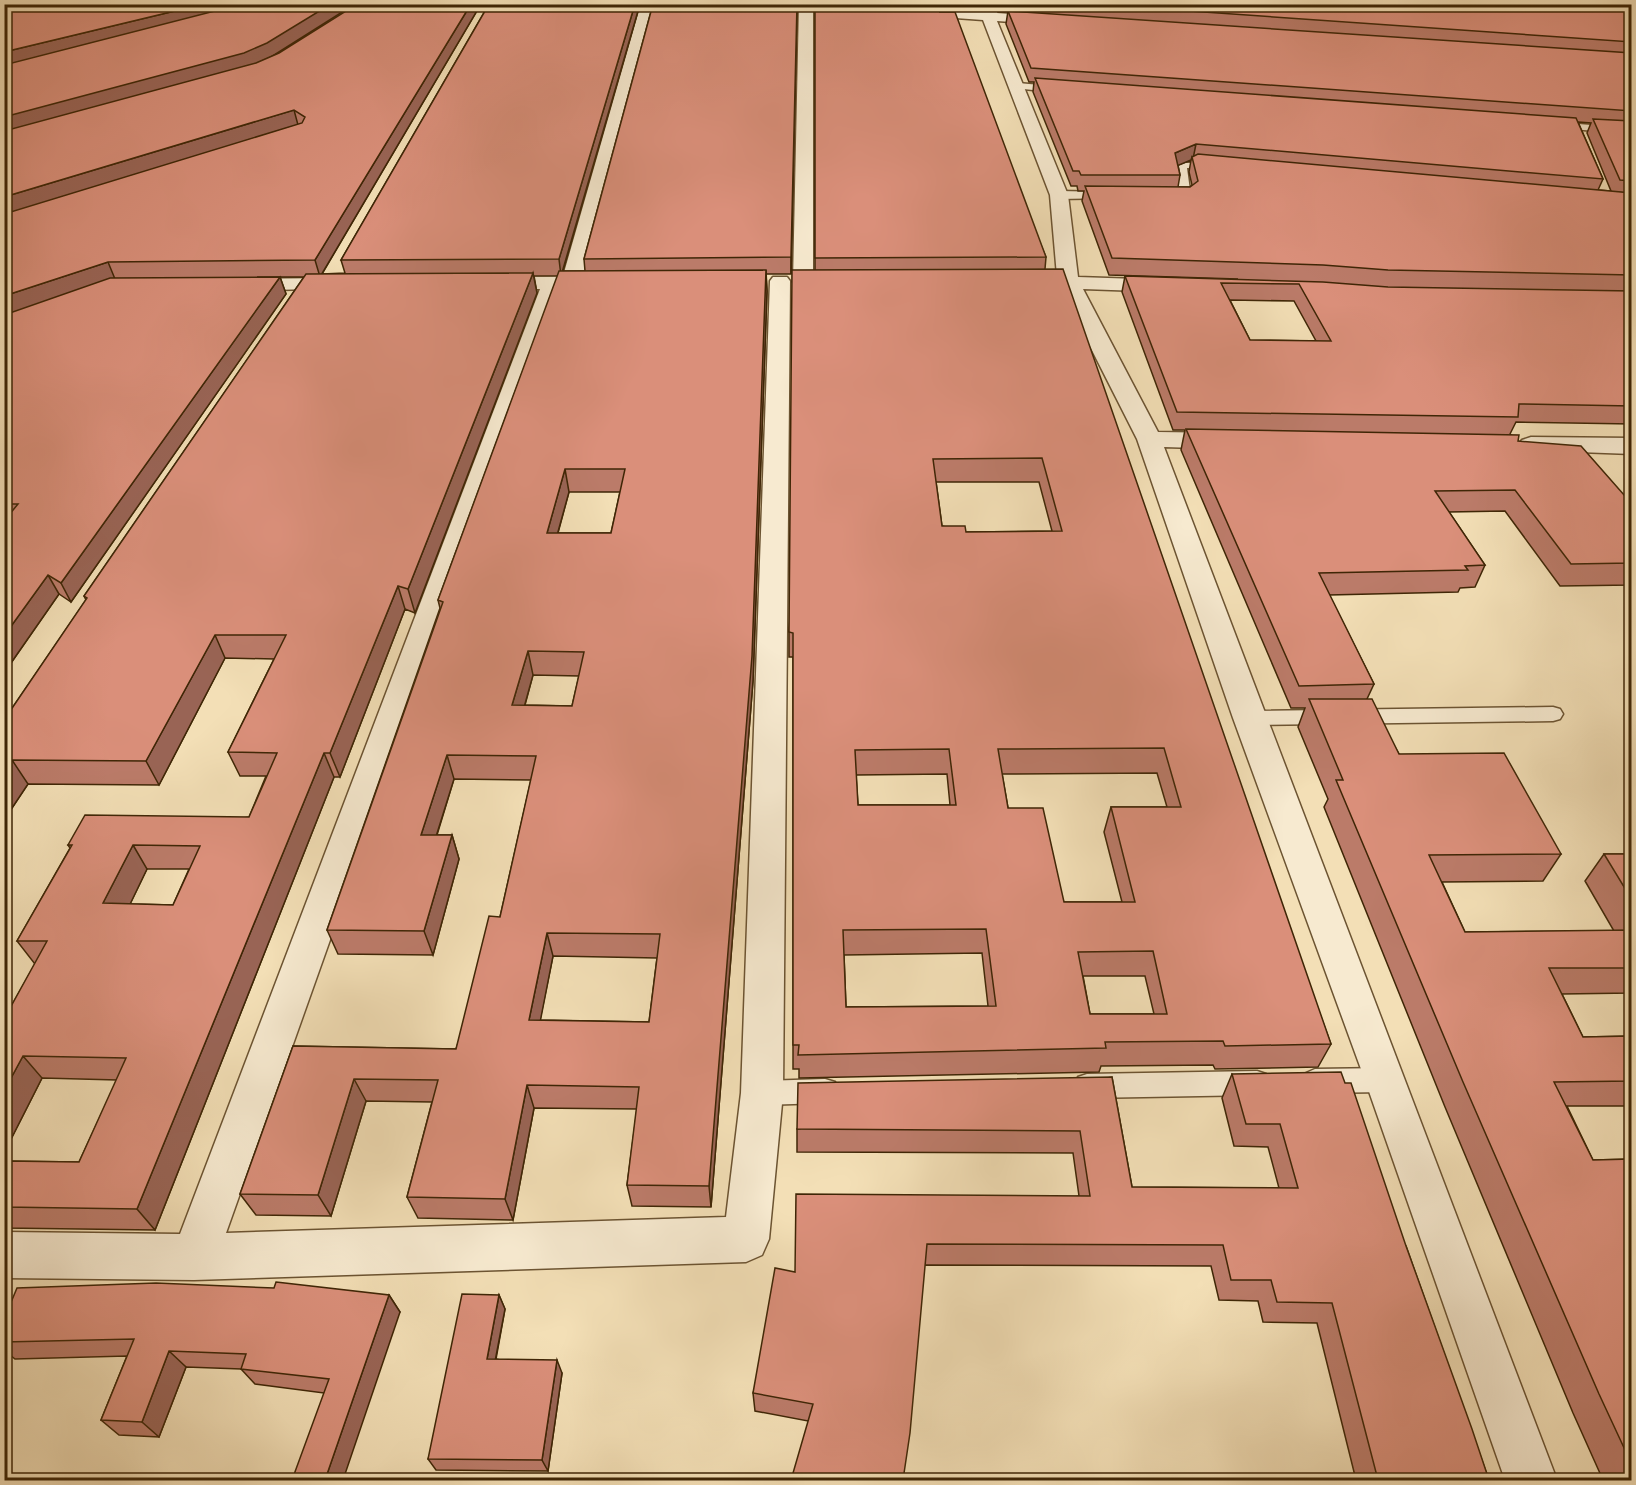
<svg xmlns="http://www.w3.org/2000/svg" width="1636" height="1485" viewBox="0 0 1636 1485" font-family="'IM FELL Double Pica',serif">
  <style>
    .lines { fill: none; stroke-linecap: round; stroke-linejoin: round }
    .service-casing { stroke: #6c5432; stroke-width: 3 }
    .minor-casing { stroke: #6c5432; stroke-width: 3 }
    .service { fill: #f7ead0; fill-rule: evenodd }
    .minor { fill: #f7ead0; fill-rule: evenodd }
    .wall { fill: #bb7b69; stroke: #3f2606; stroke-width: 1.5; fill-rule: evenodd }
    .shaded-wall { fill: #996455; stroke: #3f2606; stroke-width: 1.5 }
    .building { fill: #da8f7a; stroke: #3f2606; stroke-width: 1.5; fill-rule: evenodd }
  </style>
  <rect width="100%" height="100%" fill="#f3dfb6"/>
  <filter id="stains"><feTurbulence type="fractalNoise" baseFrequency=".00333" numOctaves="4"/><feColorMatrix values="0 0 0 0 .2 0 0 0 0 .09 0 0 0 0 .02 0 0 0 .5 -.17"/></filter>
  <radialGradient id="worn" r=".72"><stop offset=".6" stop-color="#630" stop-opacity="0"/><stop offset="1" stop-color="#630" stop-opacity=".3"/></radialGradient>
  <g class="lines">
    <defs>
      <path id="service" d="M1018 83 1062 87 1067 90 1062 93 1014 88V84Z
        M1551 122 1632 128V134L1547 127V123Z
        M1180 163H1217L1223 166 1217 169 1187 168 1191 198H1164V194L1180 192 1174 169Z
        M1110 192 1114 194V198L1059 199 1053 195 1059 191Z
        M1553 707 1560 709 1563 714 1560 719 1553 721 1249 725 1242 723 1239 718 1242 713 1249 711Z
        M1386 1068 1395 1072 1399 1080 1395 1088 1386 1092 1315 1093 1306 1089 1302 1081 1306 1073 1315 1069Z
        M1257 1071 1266 1074 1270 1083 1266 1092 1257 1095 1087 1098 1078 1095 1074 1086 1078 1077 1087 1074Z
        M825 1079 835 1082 838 1091 835 1100 825 1103 762 1105 752 1102 749 1093 752 1084 762 1081Z"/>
      <path id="minor" d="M641 4H655L584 276 608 278 611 282 608 286 561 289 226 1233 726 1217 741 1093 770 281 773 277H787L790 281 783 1093 769 1239 762 1255 746 1262 194 1280 4 1278V1232L180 1234 540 289H491L484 287 481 283 484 279 491 277 563 276Z
        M799 4H863L868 8 861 12 813 8V282L810 286H796L793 282Z
        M988 4H1001L997 13 1011 14 1018 18 1011 22 997 21 1068 195 1078 277 1168 280 1175 282 1178 286 1175 290 1168 292 1083 289 1158 432 1228 433 1237 436 1241 441 1237 446 1228 449 1164 447 1557 1480H1505L1365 1080 1233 718 1137 439 1061 289 1015 285 1012 281 1015 277 1057 276 1050 195 983 20 913 15 906 11 913 7 984 12Z
        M343 278 350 280 353 284 350 288 239 291 232 289 229 285 232 281 239 279Z
        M1531 437 1632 438V454L1522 450 1518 445 1522 440Z"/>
    </defs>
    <use href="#service" class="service-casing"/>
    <use href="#minor" class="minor-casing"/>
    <use href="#service" class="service"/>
    <use href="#minor" class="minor"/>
  </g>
  <path class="wall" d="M4 4 272 56 481 4 322 274 345 273 341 260 489 4H640L563 271H585L584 259 653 4H797L791 274H766L767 291 753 681 711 1207 632 1206 627 1185 637 1109 534 1108 513 1220 418 1218 407 1197 432 1102 366 1101 331 1216 256 1215 240 1194 293 1046 456 1049 500 917 531 780 454 779 437 835H452L459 859 433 955 338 954 327 930 440 608 438 600 558 276H534L537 293 415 613 405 609 340 777H334L155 1230 4 1228V1161L79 1162 117 1080 42 1078 4 1153V1019L35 964 17 941 70 848 68 845 249 817 266 776H240L228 752 274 659 225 658 159 785 28 784 4 820V720L86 600 84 596 304 277H257H280L286 294 71 602 59 594 4 673ZM569 492H620L611 533H558ZM533 675 579 676 572 706 525 705ZM147 869H189L173 905 130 904ZM553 956 657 958 649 1022 540 1020Z
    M815 4 942 12 1046 257 1045 269 1331 1044 1318 1067 1215 1069 1213 1065 1101 1066 1099 1072 799 1078V1069H793V657H789V632L815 270ZM936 482H1039L1052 531 966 532 942 526ZM1157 773 1167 807H1111L1104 832 1122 902H1064L1008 808 1002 774ZM947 774 950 805H858L856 775ZM982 953 988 1006 846 1007 844 955ZM1083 976H1145L1154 1014H1090Z
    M913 4H950L948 7Z
    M1012 4H1632V424L1516 422 1510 434 1518 441 1632 504V585L1560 586 1505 511 1449 512 1485 565 1475 587 1460 588 1458 592 1329 595 1374 684 1367 699 1399 754 1561 854 1543 881 1442 882 1465 932 1614 931 1585 881 1604 854H1632V993L1562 994 1583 1037 1632 1036V1106H1567L1593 1160 1632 1159V1480H1603L1573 1413 1445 1107 1324 807 1328 799 1298 727 1305 708H1291L1181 450 1185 430H1173L1122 292 1125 276 1238 279 1109 275 1082 201 1084 191H1078L1077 186H1071L1033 92 1034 82H1029L1006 24 1008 11H1011ZM1578 122 1591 123 1587 133 1611 191 1598 190 1603 179ZM1191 160 1189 172 1192 185 1190 187H1178L1180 175 1178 165ZM1230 300 1294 301 1316 341 1250 340Z
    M1232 1074 1406 1246 1489 1480H1356L1317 1323 1263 1322 1258 1301 1219 1300 1211 1266 925 1265 808 1421 755 1411 753 1393 795 1272 1079 1196 1073 1153 797 1152V1129L1112 1077 1132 1187 1279 1188 1268 1147 1234 1146 1222 1098Z
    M389 1295 400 1312 324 1393 255 1384 241 1369 186 1367 159 1437 119 1435 101 1420 127 1356 15 1359 4 1350V1319Z
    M499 1295 505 1309 496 1359 562 1373 548 1471 436 1470 428 1459Z"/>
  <path class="shaded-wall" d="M4 4H46L4 15Z
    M204 4H261L4 68V52Z
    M331 4H355L271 57 248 67 4 134V117Z
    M471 4H481L320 277 315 260Z
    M635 4H640L561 276 559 259Z
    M797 4 791 274V257Z
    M294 110 298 125 4 215V197Z
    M1196 144 1193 159 1192 157 1191 160 1172 168 1175 153Z
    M108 262 115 279 4 316V296Z
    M766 270 767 291 753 681 711 1207 709 1186Z
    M533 273 537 293 415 613 408 589Z
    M280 277 286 294 71 602 61 583Z
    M565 469 569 492 551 557 547 533Z
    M48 575 59 594 4 673V636Z
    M398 586 405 609 340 777 330 753Z
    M215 635 225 658 159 785 146 761Z
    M528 651 533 675 518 729 512 705Z
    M324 753 334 777 155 1230 137 1209Z
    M447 755 454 779 429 859 421 835Z
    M12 760 28 784 4 820V772Z
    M452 835 459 859 433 955 424 931Z
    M133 845 147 869 119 927 103 903Z
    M547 933 553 956 536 1043 529 1020Z
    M23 1056 42 1078 4 1153V1091Z
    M354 1079 366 1101 331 1216 318 1195Z
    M527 1085 534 1108 513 1220 505 1199Z
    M389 1295 400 1312 343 1480H325Z
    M499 1295 505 1309 493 1372 487 1359Z
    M169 1351 186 1367 159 1437 142 1422Z
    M557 1360 562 1373 548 1471 542 1460Z"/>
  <path class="building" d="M32 4H204L4 52V12Z
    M242 4H331L267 43 244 53 4 117V65Z
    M357 4H471L315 260 108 262 4 296V214L302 123 305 117 294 110 4 197V131L256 63 279 53Z
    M489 4H635L559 259 341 260Z
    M653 4H797L791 257 584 259Z
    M815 4H901L942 7 940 12H955L1046 257 815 258Z
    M1089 4H1632V42Z
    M1008 11 1632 53V111L1031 68Z
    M1035 78 1576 118 1603 179 1196 144 1175 153 1180 175H1081L1079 171H1073Z
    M1593 119 1632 121V181L1620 180Z
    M1198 154 1632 193V275L1388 270 1323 265 1112 258 1085 186 1190 187 1198 181 1192 157Z
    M1063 269 1331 1044 1225 1046 1223 1041 1105 1042 1106 1048 798 1055 799 1045H793V633L789 632 792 270ZM1042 458 1062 531 966 532 965 526H942L933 459ZM1164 748 1181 807H1111L1135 902H1064L1043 808H1008L998 749ZM949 749 956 805H858L855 750ZM986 929 996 1006 846 1007 843 930ZM1153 951 1167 1014H1090L1078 952Z
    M766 270 752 656 709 1186 627 1185 639 1087 527 1085 505 1199 407 1197 438 1080 354 1079 318 1195 240 1194 293 1046 456 1049 489 916 500 917 536 756 447 755 421 835H452L424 931 327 930 443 602 438 600 559 271ZM565 469H625L611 533H547ZM528 651 584 652 572 706 512 705ZM547 933 660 934 649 1022 529 1020Z
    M533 273 408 589 398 586 330 753H324L137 1209 4 1207V1161L79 1162 126 1058 23 1056 4 1091V1019L47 941H17L72 845H68L85 815 249 817 277 753 228 752 286 635H215L146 761 12 760 4 772V720L87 598 84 596 306 274ZM133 845 200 846 173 905 103 903Z
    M1125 276 1323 282 1388 287 1632 291V406L1519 404 1518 417 1177 412ZM1221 283 1299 284 1331 341 1250 340Z
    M280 277 61 583 48 575 4 636V521L18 504H4V315L110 278Z
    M1186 429 1519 435 1518 441 1581 446 1632 504V563L1571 564 1515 490 1435 491 1485 565 1465 566 1468 570 1319 573 1374 684 1299 686Z
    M1309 699H1372L1399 754 1504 753 1561 854 1429 855 1465 932 1632 930V968H1549L1583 1037 1632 1036V1081L1554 1082 1593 1160 1632 1159V1226H1627L1632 1234V1465L1599 1394 1463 1082 1336 780H1343Z
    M1604 854H1632V900Z
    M1341 1072 1345 1083H1351L1406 1246 1472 1429 1489 1480H1378L1332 1303 1277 1302 1271 1280H1231L1223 1245 927 1244 910 1433 903 1480H791L813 1404 753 1393 775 1268 795 1272 796 1194 1090 1196 1080 1131 797 1129 798 1083 1112 1077 1132 1187 1298 1188 1280 1124H1246L1232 1074Z
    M276 1282 389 1295 325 1480H292L329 1379 241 1369 246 1354 169 1351 142 1422 101 1420 134 1339 4 1342V1319L17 1288 156 1283 274 1288Z
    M462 1294 499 1295 487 1359 557 1360 542 1460 428 1459Z"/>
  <rect width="1636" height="1485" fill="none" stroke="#f3dfb6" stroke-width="24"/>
  <rect x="6" y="6" width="1624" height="1473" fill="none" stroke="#3f2606" stroke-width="3"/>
  <rect x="12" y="12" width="1612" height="1461" fill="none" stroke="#3f2606" stroke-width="1.5"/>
  <rect width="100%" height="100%" filter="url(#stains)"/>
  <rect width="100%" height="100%" fill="url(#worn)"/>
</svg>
